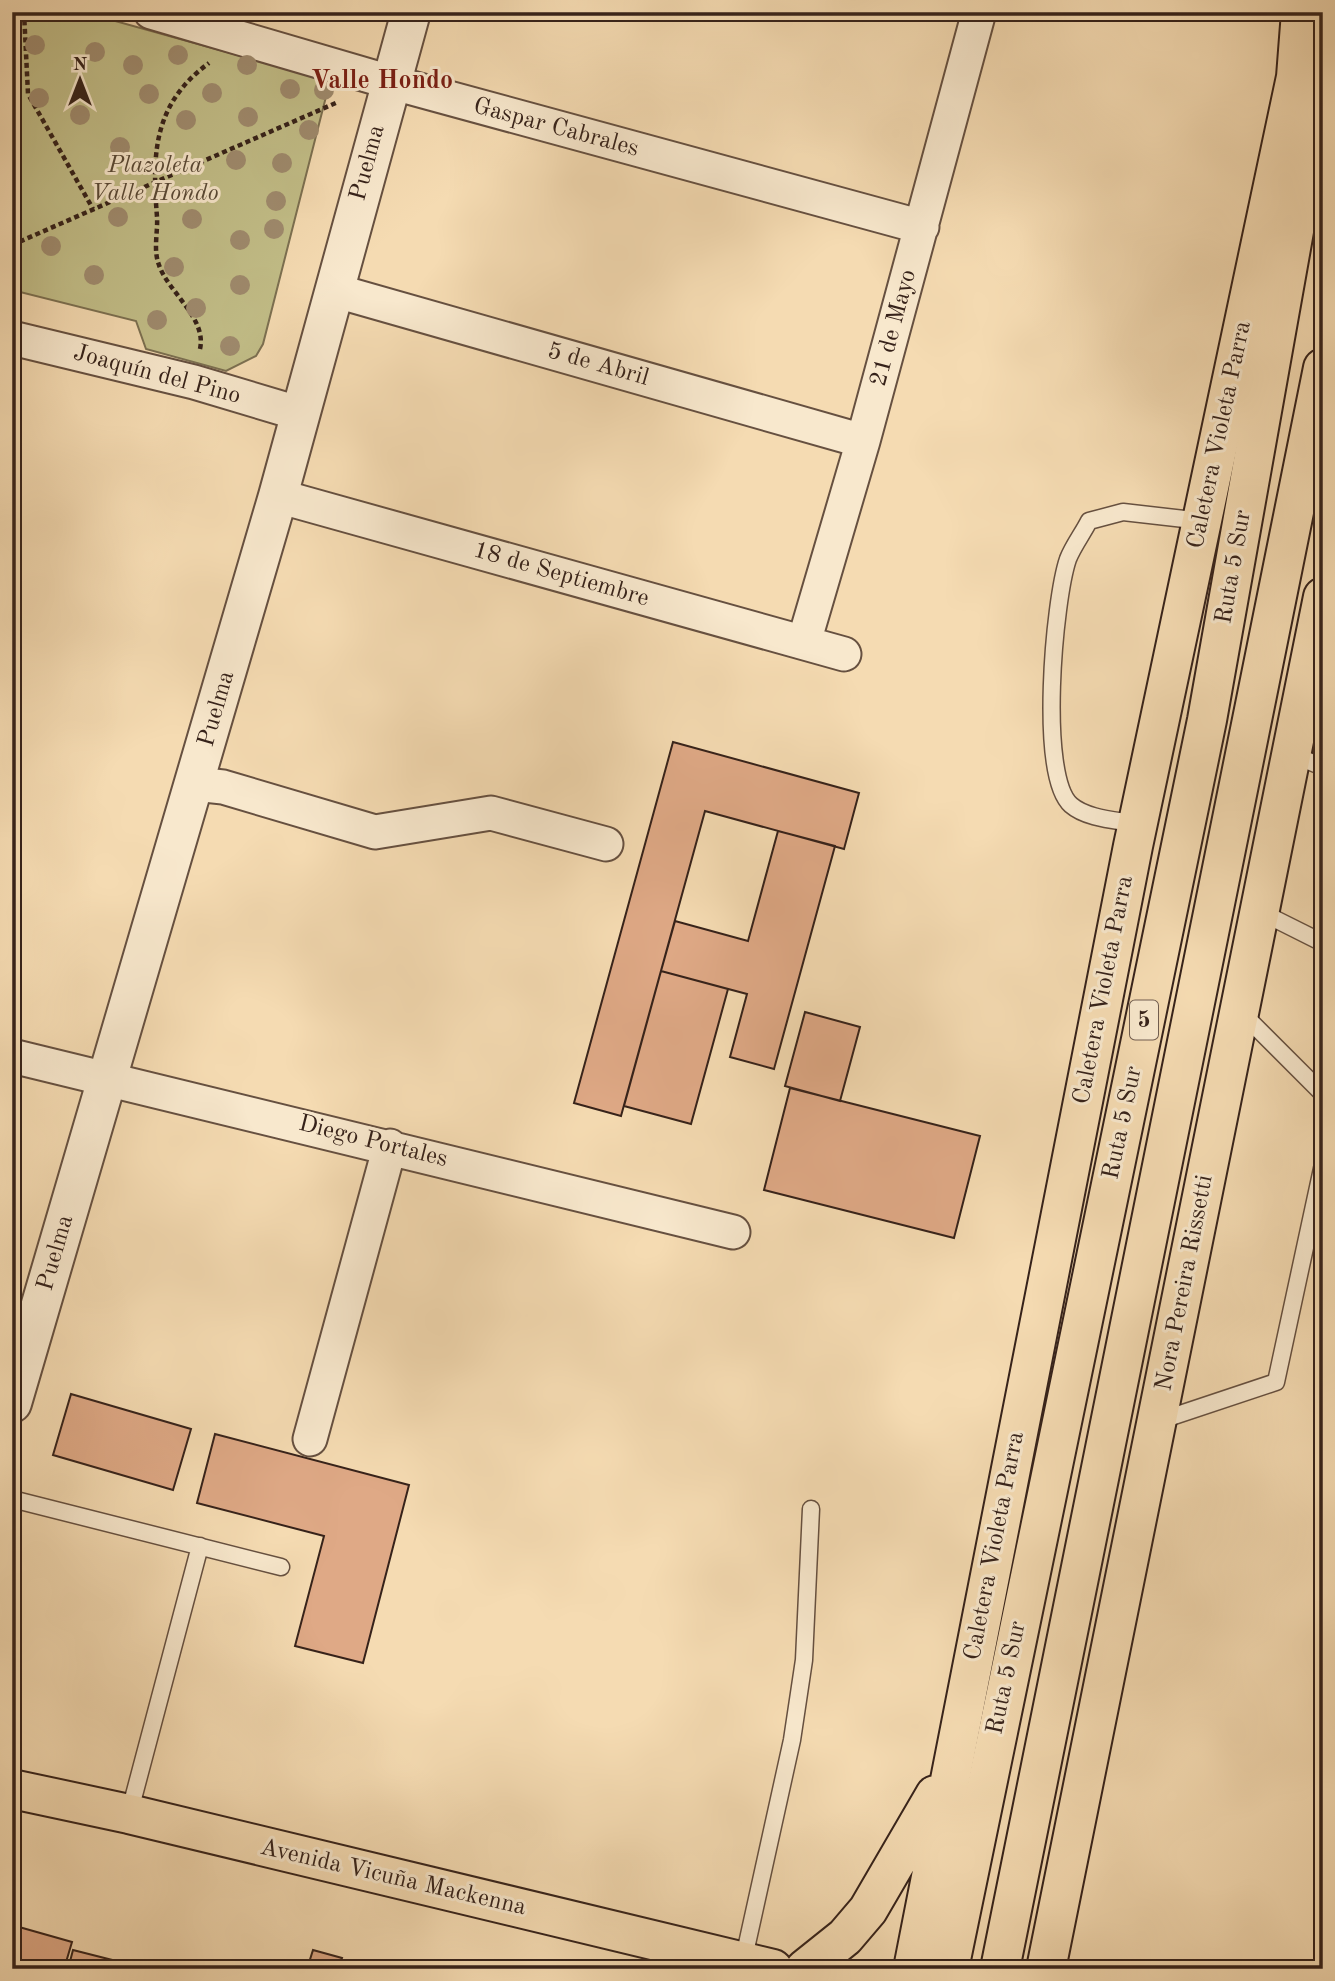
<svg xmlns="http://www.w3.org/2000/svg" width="1335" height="1981" viewBox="0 0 1335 1981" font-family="'Old Standard TT',serif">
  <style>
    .green { fill: #c2be88; stroke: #7c7051; stroke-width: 2 }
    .building { fill: #dfa986; stroke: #36221a; stroke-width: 2 }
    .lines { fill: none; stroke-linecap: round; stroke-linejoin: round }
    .service-casing { stroke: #665040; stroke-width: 19 }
    .minor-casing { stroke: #665040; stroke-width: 37 }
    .tertiary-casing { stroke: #665040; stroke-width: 42 }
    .primary-casing { stroke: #36221a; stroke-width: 42 }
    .motorway-casing { stroke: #36221a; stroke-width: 42 }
    .path { stroke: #36221a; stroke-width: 4.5; stroke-dasharray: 5 3.5; stroke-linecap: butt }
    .service { stroke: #f8e8cd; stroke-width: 16 }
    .minor { stroke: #f8e8cd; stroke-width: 33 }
    .tertiary { stroke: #f8e8cd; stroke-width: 38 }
    .primary { stroke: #f5dbb2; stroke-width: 38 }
    .motorway { stroke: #f5dbb2; stroke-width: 38 }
    .tree { fill: #9f8b6e }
    .labels { text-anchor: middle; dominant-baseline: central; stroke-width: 6; stroke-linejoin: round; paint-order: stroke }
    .shield { fill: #f8e8cd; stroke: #705d50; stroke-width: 2 }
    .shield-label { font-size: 23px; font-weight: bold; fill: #36221a }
    .street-label { font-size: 24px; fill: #36221a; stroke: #f8e8cd }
    .park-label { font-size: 24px; font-style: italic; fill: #594936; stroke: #f8e8cd }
    .neighbourhood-label { font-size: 26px; font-weight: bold; fill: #7a1f14; stroke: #f8e8cd }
  </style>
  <rect width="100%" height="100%" fill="#f5dbb2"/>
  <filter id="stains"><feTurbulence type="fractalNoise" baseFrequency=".00286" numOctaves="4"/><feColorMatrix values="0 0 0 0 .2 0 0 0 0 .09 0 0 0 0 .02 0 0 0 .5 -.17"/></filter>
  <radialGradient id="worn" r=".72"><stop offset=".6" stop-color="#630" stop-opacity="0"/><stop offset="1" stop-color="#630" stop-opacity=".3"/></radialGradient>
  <path class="green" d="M12 12H83L330 81 263 344 256 356 226 371 146 349 136 321 12 290Z"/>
  <path class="building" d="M673 742 859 793 844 849 705 811 621 1116 574 1103Z
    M778 831 835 846 774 1069 730 1057 747 994 661 971 675 921 748 941Z
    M661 971 728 989 691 1124 624 1106Z
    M805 1012 860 1027 840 1101 785 1086Z
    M790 1088 980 1136 954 1238 764 1190Z
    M71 1394 191 1429 173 1490 53 1455Z
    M215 1434 409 1485 363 1663 295 1646 324 1536 197 1503Z
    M12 1925 72 1942 64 1969H12Z
    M73 1950 136 1966 135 1969H68Z
    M313 1950 342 1958 338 1969H307Z"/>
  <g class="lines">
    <defs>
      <path id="service" d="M1291 754 1323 767
        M1137 824C1117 820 1087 819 1071 805 1038 776 1054 600 1068 559 1073 546 1083 533 1089 521L1123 512 1202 521
        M1259 911 1323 943
        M1240 1011 1323 1094
        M1159 1421 1276 1382 1323 1164
        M12 1499 281 1567
        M129 1814 200 1546
        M743 1962 792 1740 804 1660 811 1509"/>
      <path id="minor" d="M151 12 390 82 922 227
        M333 290 863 441
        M12 338 194 382 301 414
        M278 496 844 654
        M804 642 863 441 979 12
        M195 784 223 787 375 832 491 813 606 844
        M12 1056 733 1232
        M310 1439 390 1146"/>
      <path id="tertiary" d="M12 1403 278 496 411 12"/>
      <path id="primary" d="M12 1789 129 1814 773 1969
        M805 1969 845 1937 868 1910 935 1795
        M913 1969 1133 846 1296 77 1301 12
        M1046 1969 1323 597"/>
      <path id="motorway" d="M949 1969 1207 720 1323 68
        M1000 1969 1323 368"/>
    </defs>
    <use href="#service" class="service-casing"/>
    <use href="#minor" class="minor-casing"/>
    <use href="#tertiary" class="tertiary-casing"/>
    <use href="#primary" class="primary-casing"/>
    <use href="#motorway" class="motorway-casing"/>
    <path class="path" d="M24 12 28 94 93 209
      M12 245 338 102
      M200 349C207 318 168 292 159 265 153 250 158 232 157 217 152 154 153 104 209 63"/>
    <use href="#service" class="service"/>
    <use href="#minor" class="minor"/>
    <use href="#tertiary" class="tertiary"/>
    <use href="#primary" class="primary"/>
    <use href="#motorway" class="motorway"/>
  </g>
  <g class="tree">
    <circle cx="35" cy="45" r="10"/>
    <circle cx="95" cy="52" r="10"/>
    <circle cx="178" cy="55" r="10"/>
    <circle cx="133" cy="65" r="10"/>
    <circle cx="247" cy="65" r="10"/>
    <circle cx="290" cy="89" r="10"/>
    <circle cx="324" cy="90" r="10"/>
    <circle cx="212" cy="93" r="10"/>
    <circle cx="149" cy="94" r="10"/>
    <circle cx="39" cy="98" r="10"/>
    <circle cx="80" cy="115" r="10"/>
    <circle cx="248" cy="117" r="10"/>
    <circle cx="186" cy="120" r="10"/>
    <circle cx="309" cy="130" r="10"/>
    <circle cx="120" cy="147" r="10"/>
    <circle cx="236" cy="160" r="10"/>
    <circle cx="282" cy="163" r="10"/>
    <circle cx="276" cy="201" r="10"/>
    <circle cx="118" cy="217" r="10"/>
    <circle cx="192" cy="219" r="10"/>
    <circle cx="274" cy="229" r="10"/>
    <circle cx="240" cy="240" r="10"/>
    <circle cx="51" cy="246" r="10"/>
    <circle cx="174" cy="267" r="10"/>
    <circle cx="94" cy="275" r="10"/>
    <circle cx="240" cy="285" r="10"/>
    <circle cx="196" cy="308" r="10"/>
    <circle cx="157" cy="320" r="10"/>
    <circle cx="230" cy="346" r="10"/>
  </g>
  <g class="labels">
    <rect class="shield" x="1130" y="1000.5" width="28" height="39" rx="5"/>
    <g class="shield-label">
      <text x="1144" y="1020">5</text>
    </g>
    <g class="street-label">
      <text transform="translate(556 128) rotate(15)">Gaspar Cabrales</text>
      <text transform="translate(368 163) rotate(-75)">Puelma</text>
      <text transform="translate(894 328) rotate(-75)">21 de Mayo</text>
      <text transform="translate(598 365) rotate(16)">5 de Abril</text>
      <text transform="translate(157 375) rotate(15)">Joaquín del Pino</text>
      <text transform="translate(1220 435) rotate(-78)">Caletera Violeta Parra</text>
      <text transform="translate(1234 567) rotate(-80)">Ruta 5 Sur</text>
      <text transform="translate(561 575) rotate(16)">18 de Septiembre</text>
      <text transform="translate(217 709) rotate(-74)">Puelma</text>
      <text transform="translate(1104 990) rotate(-79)">Caletera Violeta Parra</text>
      <text transform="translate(1123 1123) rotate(-78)">Ruta 5 Sur</text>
      <text transform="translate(373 1142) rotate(14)">Diego Portales</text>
      <text transform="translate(56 1253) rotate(-74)">Puelma</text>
      <text transform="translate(1185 1283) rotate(-79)">Nora Pereira Rissetti</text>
      <text transform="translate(995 1546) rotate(-79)">Caletera Violeta Parra</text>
      <text transform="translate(1007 1678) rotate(-78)">Ruta 5 Sur</text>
      <text transform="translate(393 1878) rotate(13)">Avenida Vicuña Mackenna</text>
    </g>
    <g class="park-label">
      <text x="155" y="166">Plazoleta<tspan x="155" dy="28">Valle Hondo</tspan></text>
    </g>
    <g class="neighbourhood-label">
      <text x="382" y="81">Valle Hondo</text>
    </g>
  </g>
  <rect width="1335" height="1981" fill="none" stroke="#f5dbb2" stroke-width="42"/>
  <rect x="14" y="14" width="1307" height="1953" fill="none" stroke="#36221a" stroke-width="3.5"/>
  <rect x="21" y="21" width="1293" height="1939" fill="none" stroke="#36221a" stroke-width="2"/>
  <g transform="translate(80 80)" stroke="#f8e8cd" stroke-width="5" paint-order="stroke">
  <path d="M0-5L12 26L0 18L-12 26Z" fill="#36221a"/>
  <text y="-10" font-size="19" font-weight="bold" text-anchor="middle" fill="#36221a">N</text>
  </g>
  <rect width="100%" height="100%" filter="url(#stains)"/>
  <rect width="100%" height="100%" fill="url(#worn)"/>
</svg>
